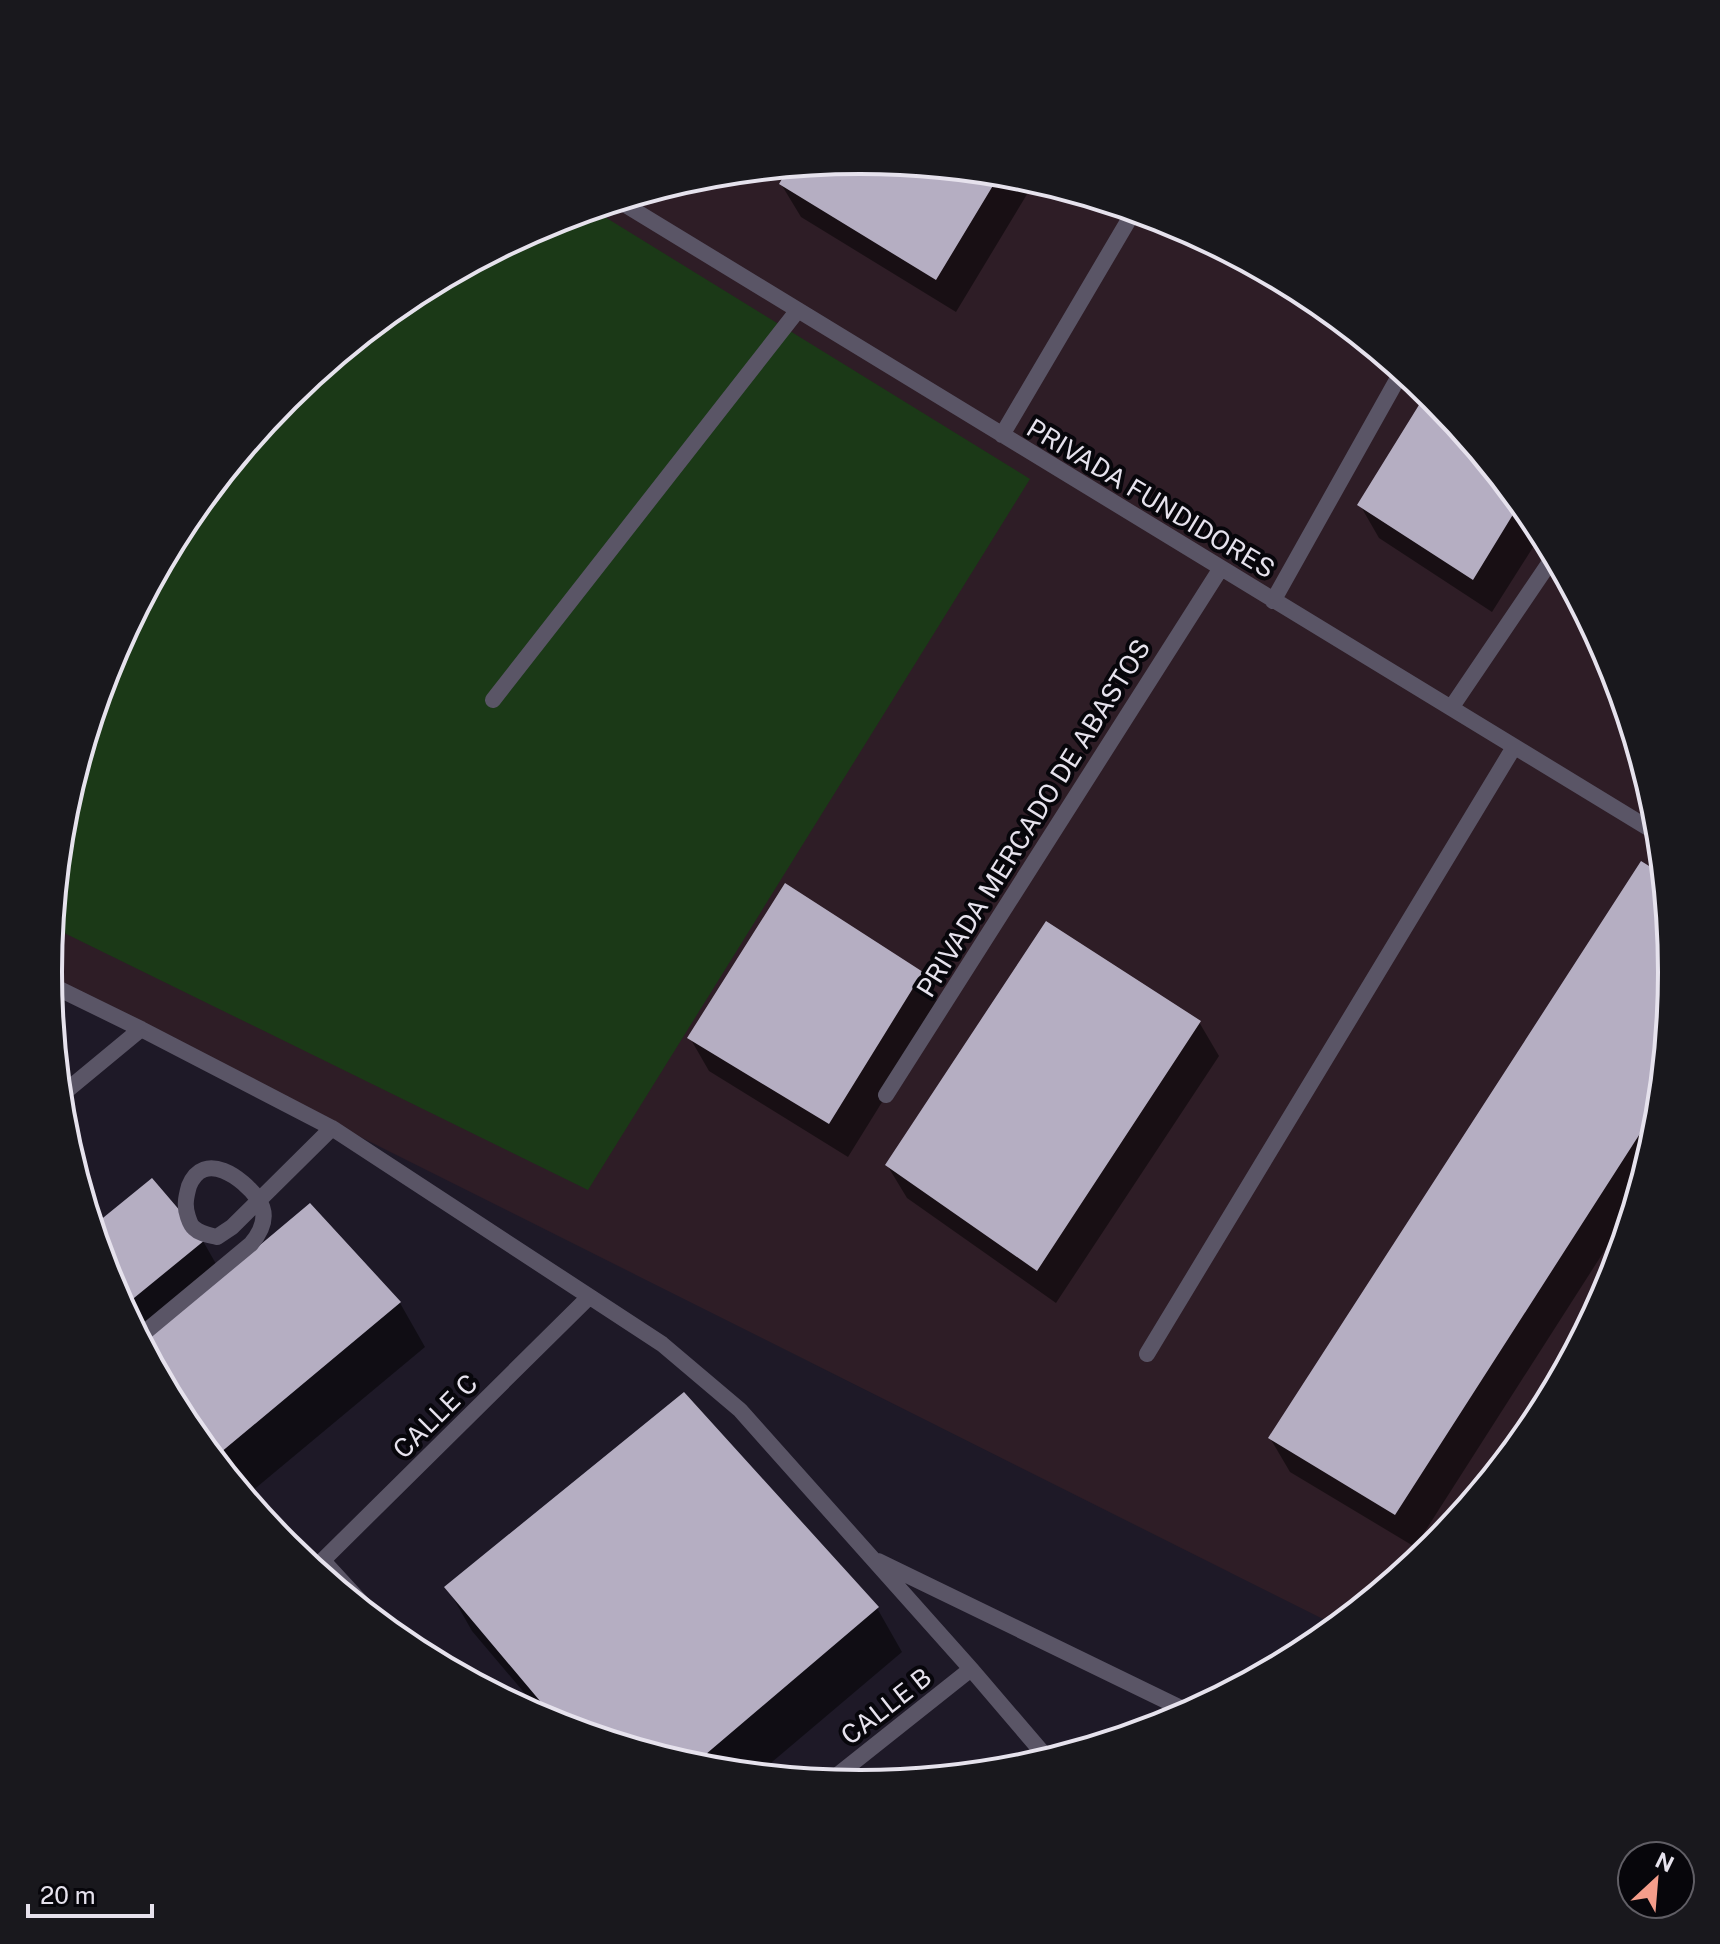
<svg xmlns="http://www.w3.org/2000/svg" width="1720" height="1944" viewBox="0 0 1720 1944" font-family="'Public Sans',sans-serif">
  <style>
    .industrial { fill: #2e1d26 }
    .green { fill: #1b3917 }
    .shadow { fill: #0007 }
    .building { fill: #b5aec2 }
    .lines { fill: none; stroke-linecap: round; stroke-linejoin: round }
    .service { stroke: #5a5566; stroke-width: 16 }
    .labels { text-anchor: middle; dominant-baseline: central; stroke-width: 8; stroke-linejoin: round; paint-order: stroke }
    .street-label { font-size: 26px; fill: #e6e2ed; stroke: #07060b }
    .rim { fill: none; stroke: #e6e2ed; stroke-width: 4 }
  </style>
  <rect width="100%" height="100%" fill="#1e1927"/>
  <path class="industrial" d="M860 160 1019 176 1171 222 1311 297 1434 398 1535 521 1610 662 1656 814 1672 972 1656 1131 1610 1283 1535 1424 1434 1546 1337 1626 49 981 48 972 64 813 110 661 185 521 286 398 409 297 550 222 702 176Z"/>
  <path class="green" d="M592 209 1030 479 588 1190 52 927 64 813 110 661 185 521 286 398 409 297 550 222Z"/>
  <path class="shadow" d="M860 160 1019 176 1035 181 956 312 801 217 781 184 791 167Z
    M1429 394 1535 521 1542 533 1492 612 1379 538 1360 505Z
    M1641 863 1663 877 1672 972 1656 1131 1633 1206 1415 1547 1290 1472 1270 1438Z
    M921 973 941 1007 848 1157 709 1071 690 1038Z
    M1199 1022 1219 1056 1056 1303 907 1198 887 1165Z
    M151 1181 203 1241 224 1278 310 1205 400 1303 425 1347 245 1497 185 1423 110 1282 93 1228Z
    M447 1587 877 1608 902 1652 758 1774 701 1768 549 1722 472 1631Z"/>
  <path class="building" d="M860 160 1000 174 936 280 779 184 789 167Z
    M1427 392 1434 398 1520 503 1473 580 1357 505Z
    M1641 861 1662 874 1672 972 1659 1104 1395 1515 1268 1438Z
    M785 883 923 972 829 1124 687 1038Z
    M1046 921 1201 1021 1037 1271 885 1165Z
    M152 1178 205 1240 123 1307 110 1282 93 1226Z
    M310 1203 401 1302 214 1458 185 1423 142 1344Z
    M684 1392 879 1607 692 1766 561 1726 444 1587Z"/>
  <g class="lines">
    <path class="service" d="M619 201 1658 834
      M1002 435 1134 211
      M1273 601 1402 371
      M493 700 798 310
      M1451 708 1554 556
      M49 984 141 1029 332 1128 662 1344 740 1410 971 1669 1048 1759
      M886 1095 1221 568
      M60 1096 141 1029
      M139 1337 251 1244C262 1231 269 1215 258 1199 243 1178 204 1149 189 1186 186 1197 184 1206 188 1217 189 1220 191 1226 194 1228 200 1234 209 1235 217 1237L232 1227 332 1128
      M1147 1354 1514 747
      M878 1561 1189 1712
      M324 1562 383 1626
      M314 1569 589 1297
      M830 1781 971 1669"/>
  </g>
  <g class="labels">
    <g class="street-label">
      <text transform="translate(1151 498) rotate(31)">PRIVADA FUNDIDORES</text>
      <text transform="translate(1033 818) rotate(-58)">PRIVADA MERCADO DE ABASTOS</text>
      <text transform="translate(435 1416) rotate(-45)">CALLE C</text>
      <text transform="translate(886 1706) rotate(-38)">CALLE B</text>
    </g>
  </g>
  <path d="M0 0H1720V1944H0ZM62 972a798 798 0 1 1 1596 0a798 798 0 1 1-1596 0Z" fill="#19181d" fill-rule="evenodd"/>
  <path class="rim" d="M62 972a798 798 0 1 1 1596 0a798 798 0 1 1-1596 0Z"/>
  <g transform="translate(1656 1880) rotate(26)"><circle r="38" fill="#07060b" stroke="#605e65" stroke-width="2"/>
  <path d="M0-6L14 30L0 20L-14 30Z" fill="#f49d8b"/>
  <text y="-12" font-size="22" font-weight="bold" text-anchor="middle" fill="#e6e2ed">N</text>
  </g>
  <path d="M28 1904v12h124v-12" fill="none" stroke="#e6e2ed" stroke-width="4"/>
  <text x="40" y="1904" font-size="24" fill="#e6e2ed" stroke="#07060b" stroke-width="6" paint-order="stroke">20 m</text>
</svg>
